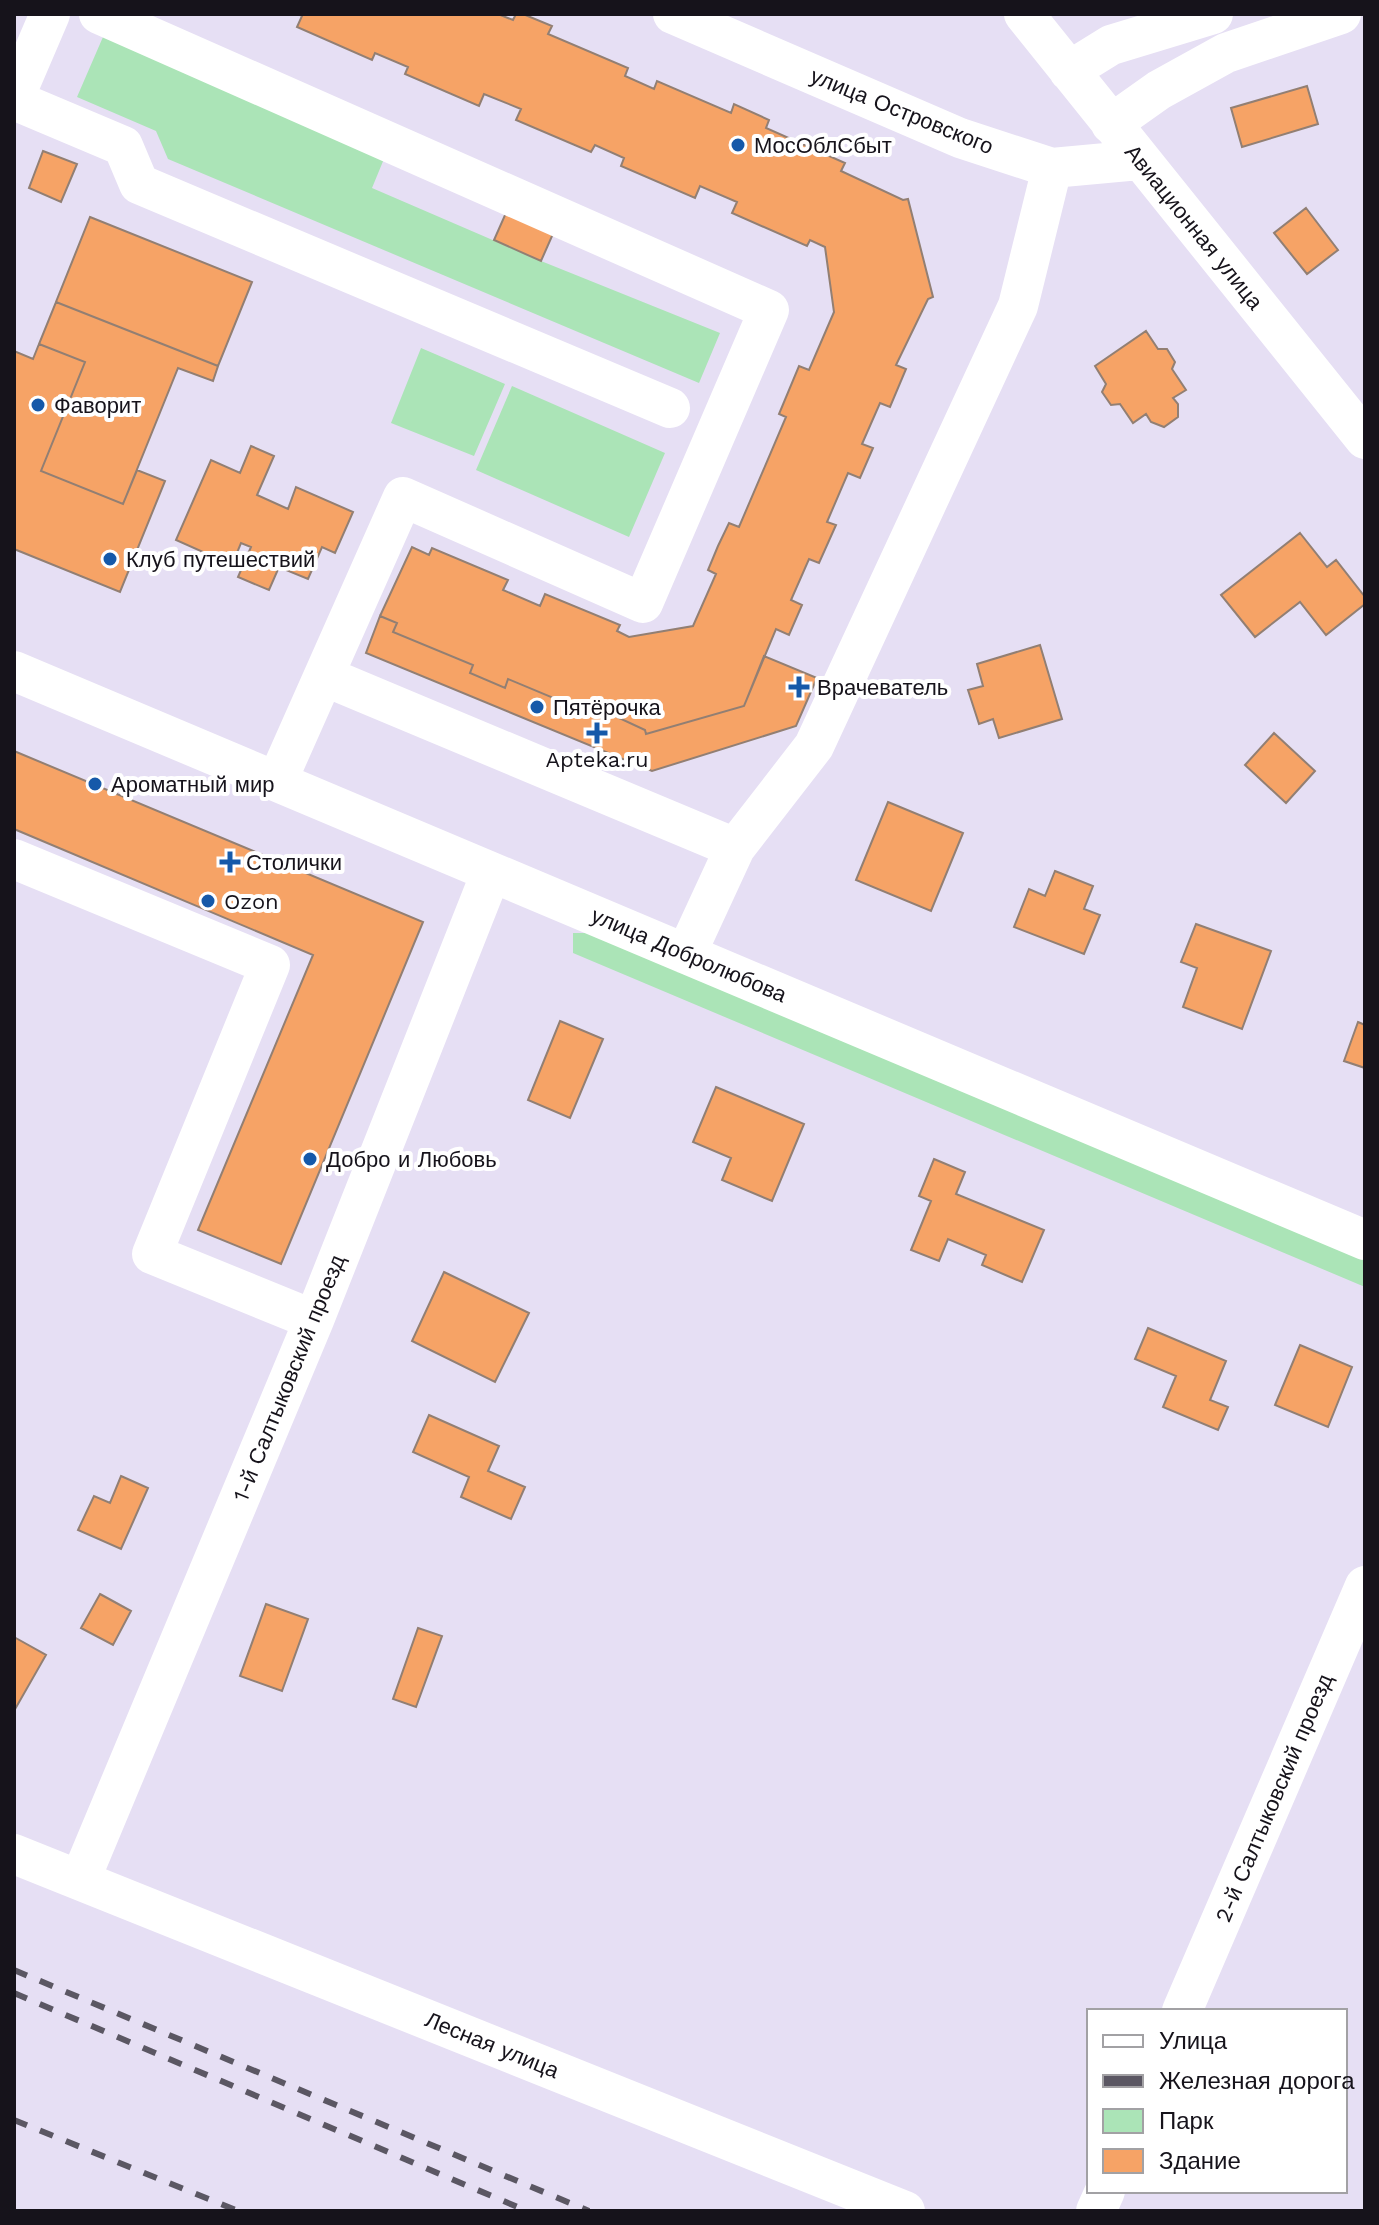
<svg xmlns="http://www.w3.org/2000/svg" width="1379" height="2225" viewBox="0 0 1379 2225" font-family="'Work Sans',sans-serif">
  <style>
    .green { fill: #abe4b7 }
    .building { fill: #f6a366; stroke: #927f73; stroke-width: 2 }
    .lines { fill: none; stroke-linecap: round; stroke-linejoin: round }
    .minor { stroke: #fff; stroke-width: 40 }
    .rail { stroke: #5b5763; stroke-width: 6; stroke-dasharray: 14 14; stroke-linecap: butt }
    .poi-dot { fill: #1659a9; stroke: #fff; stroke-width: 3 }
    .labels { text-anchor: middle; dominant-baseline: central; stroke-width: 8; stroke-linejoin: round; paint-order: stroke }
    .street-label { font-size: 22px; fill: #16131b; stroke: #fff }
    .poi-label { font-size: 22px; fill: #16131b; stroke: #fff; text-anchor: start }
  </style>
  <rect width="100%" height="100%" fill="#e6dff4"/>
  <path class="green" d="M106 30 386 154 372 188 541 261 720 333 699 383 168 159 156 131 77 97Z
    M421 348 505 384 474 456 391 423Z
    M512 386 665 453 629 537 476 470Z
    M573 933H600L1365 1254V1287L573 953Z"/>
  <path class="building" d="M298 14H498L513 20 516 14H523L552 26 548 34 628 68 625 76 654 89 657 81 731 113 734 104 769 120 766 128 845 163 841 171 903 200 908 199 933 297 928 299 896 365 906 369 890 407 880 403 862 444 873 448 860 478 848 473 827 522 836 525 819 563 809 559 791 600 802 605 789 635 776 629 744 706 646 734 645 730 585 702 582 710 508 679 505 688 470 673 473 665 393 632 397 623 380 616 412 547 429 555 432 548 508 580 503 590 540 606 545 594 620 625 617 631 629 637 693 626 716 574 708 570 718 546 729 523 739 527 786 417 779 414 799 366 809 370 834 312 825 247 810 240 807 246 732 213 737 202 700 186 695 198 621 166 624 158 595 145 591 152 516 120 521 109 484 94 479 106 405 74 408 67 375 53 372 60 297 27 302 16Z
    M1307 86 1318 124 1242 147 1231 108Z
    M43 151 77 164 61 202 29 188Z
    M509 206 556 227 541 261 494 240Z
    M1306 208 1338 250 1307 274 1274 233Z
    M90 217 252 282 218 366 56 302Z
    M56 302 218 366 213 381 178 368 123 504 41 471 85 362 39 344Z
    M1146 331 1158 349H1167L1175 362 1172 369 1186 390 1173 398 1178 404V417L1164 427 1151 422 1146 414 1133 423 1120 404 1111 405 1102 392 1106 384 1095 366Z
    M39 344 85 362 41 471 123 504 137 470 165 481 120 592 14 549V351L33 359Z
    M251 446 274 456 257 495 288 509 296 487 353 512 335 553 322 547 308 579 279 567 269 590 238 577 251 547 241 543 232 565 176 540 211 460 240 473Z
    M1300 533 1327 567 1336 560 1365 597V604L1326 635 1300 602 1255 637 1221 595Z
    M380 616 397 623 393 632 473 665 470 673 505 688 508 679 582 710 585 702 645 730 646 734 744 706 764 656 817 678 796 726 652 771 366 653Z
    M1040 645 1062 719 999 738 993 719 979 724 968 690 983 686 977 664Z
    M1274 733 1315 771 1286 803 1245 765Z
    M14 751 423 922 281 1264 198 1230 313 955 14 829Z
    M888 802 963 833 931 911 856 880Z
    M1055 871 1093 886 1084 909 1100 915 1084 954 1014 927 1029 889 1045 896Z
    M1196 924 1271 951 1242 1029 1183 1007 1197 968 1181 962Z
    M560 1021 603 1039 570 1118 528 1100Z
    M1358 1022 1365 1025V1068L1344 1061Z
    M716 1087 804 1124 772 1201 722 1180 731 1158 693 1142Z
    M934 1159 965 1172 956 1194 1044 1230 1022 1282 982 1265 986 1255 948 1239 939 1261 911 1250 931 1201 919 1196Z
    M444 1272 529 1313 495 1382 412 1341Z
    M1148 1328 1226 1361 1210 1400 1228 1407 1218 1430 1163 1407 1176 1376 1135 1359Z
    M1300 1345 1352 1367 1328 1427 1275 1405Z
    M429 1415 499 1446 488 1471 525 1487 511 1519 461 1497 469 1477 413 1452Z
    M121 1476 148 1488 121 1549 78 1530 94 1496 110 1503Z
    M100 1594 131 1611 113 1645 81 1628Z
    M266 1604 308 1619 282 1691 240 1676Z
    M418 1628 442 1636 416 1707 393 1699Z
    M14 1637 46 1655 14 1711Z"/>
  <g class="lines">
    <path class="minor" d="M99 14 769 310 643 603 403 497 277 781
      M673 14 960 138 1052 168 1139 160
      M1024 14 1365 439
      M1069 71 1111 45 1213 14
      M14 98 50 14
      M14 100 123 146 139 184 670 408
      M1111 124 1159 90 1226 53 1341 14
      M14 671 1365 1240
      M324 676 735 848
      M14 859 270 965 152 1254 314 1320
      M686 954 735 848 814 746 1018 306 1052 168
      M14 1854 905 2211
      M80 1880 314 1320 491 873
      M1182 2011 1365 1586
      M1096 2211 1105 2191"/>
    <path class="rail" d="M14 1970 589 2211
      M14 1993 527 2211
      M14 2120 238 2211"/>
  </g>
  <g class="poi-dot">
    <circle cx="738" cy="145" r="8"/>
    <circle cx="38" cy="405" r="8"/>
    <circle cx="110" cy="559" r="8"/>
    <path d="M795 675h8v8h8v8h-8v8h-8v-8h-8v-8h8z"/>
    <circle cx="537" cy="707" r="8"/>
    <path d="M593 721h8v8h8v8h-8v8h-8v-8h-8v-8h8z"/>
    <circle cx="95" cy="784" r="8"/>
    <path d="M226 850h8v8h8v8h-8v8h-8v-8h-8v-8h8z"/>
    <circle cx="208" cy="901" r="8"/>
    <circle cx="310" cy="1159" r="8"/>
  </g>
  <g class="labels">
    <g class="street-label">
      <text transform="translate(902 111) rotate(22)">улица Островского</text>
      <text transform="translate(1194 227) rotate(51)">Авиационная улица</text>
      <text transform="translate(689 955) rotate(23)">улица Добролюбова</text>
      <text transform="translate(289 1378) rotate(-68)">1-й Салтыковский проезд</text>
      <text transform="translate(1274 1798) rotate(-67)">2-й Салтыковский проезд</text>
      <text transform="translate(492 2045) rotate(22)">Лесная улица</text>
    </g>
    <g class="poi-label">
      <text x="754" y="145">МосОблСбыт</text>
      <text x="54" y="405">Фаворит</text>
      <text x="126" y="559">Клуб путешествий</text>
      <text x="817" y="687">Врачеватель</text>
      <text x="553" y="707">Пятёрочка</text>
      <text x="597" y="759" text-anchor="middle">Apteka.ru</text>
      <text x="111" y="784">Ароматный мир</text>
      <text x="246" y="862">Столички</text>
      <text x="224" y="901">Ozon</text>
      <text x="326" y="1159">Добро и Любовь</text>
    </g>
  </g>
  <rect width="1379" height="2225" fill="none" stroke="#16131b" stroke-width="32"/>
  <rect x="1087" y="2009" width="260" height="184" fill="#ffffff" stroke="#a2a1a4" stroke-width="2"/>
  <rect x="1103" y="2035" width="40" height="12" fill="#ffffff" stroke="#a2a1a4" stroke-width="2"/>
  <text x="1159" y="2049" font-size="24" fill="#16131b">Улица</text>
  <rect x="1103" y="2075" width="40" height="12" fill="#5b5763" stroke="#a2a1a4" stroke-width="2"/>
  <text x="1159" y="2089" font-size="24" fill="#16131b">Железная дорога</text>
  <rect x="1103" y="2109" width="40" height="24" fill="#abe4b7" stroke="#a2a1a4" stroke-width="2"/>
  <text x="1159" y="2129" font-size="24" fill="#16131b">Парк</text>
  <rect x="1103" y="2149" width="40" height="24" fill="#f6a366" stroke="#a2a1a4" stroke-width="2"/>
  <text x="1159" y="2169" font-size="24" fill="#16131b">Здание</text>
</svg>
